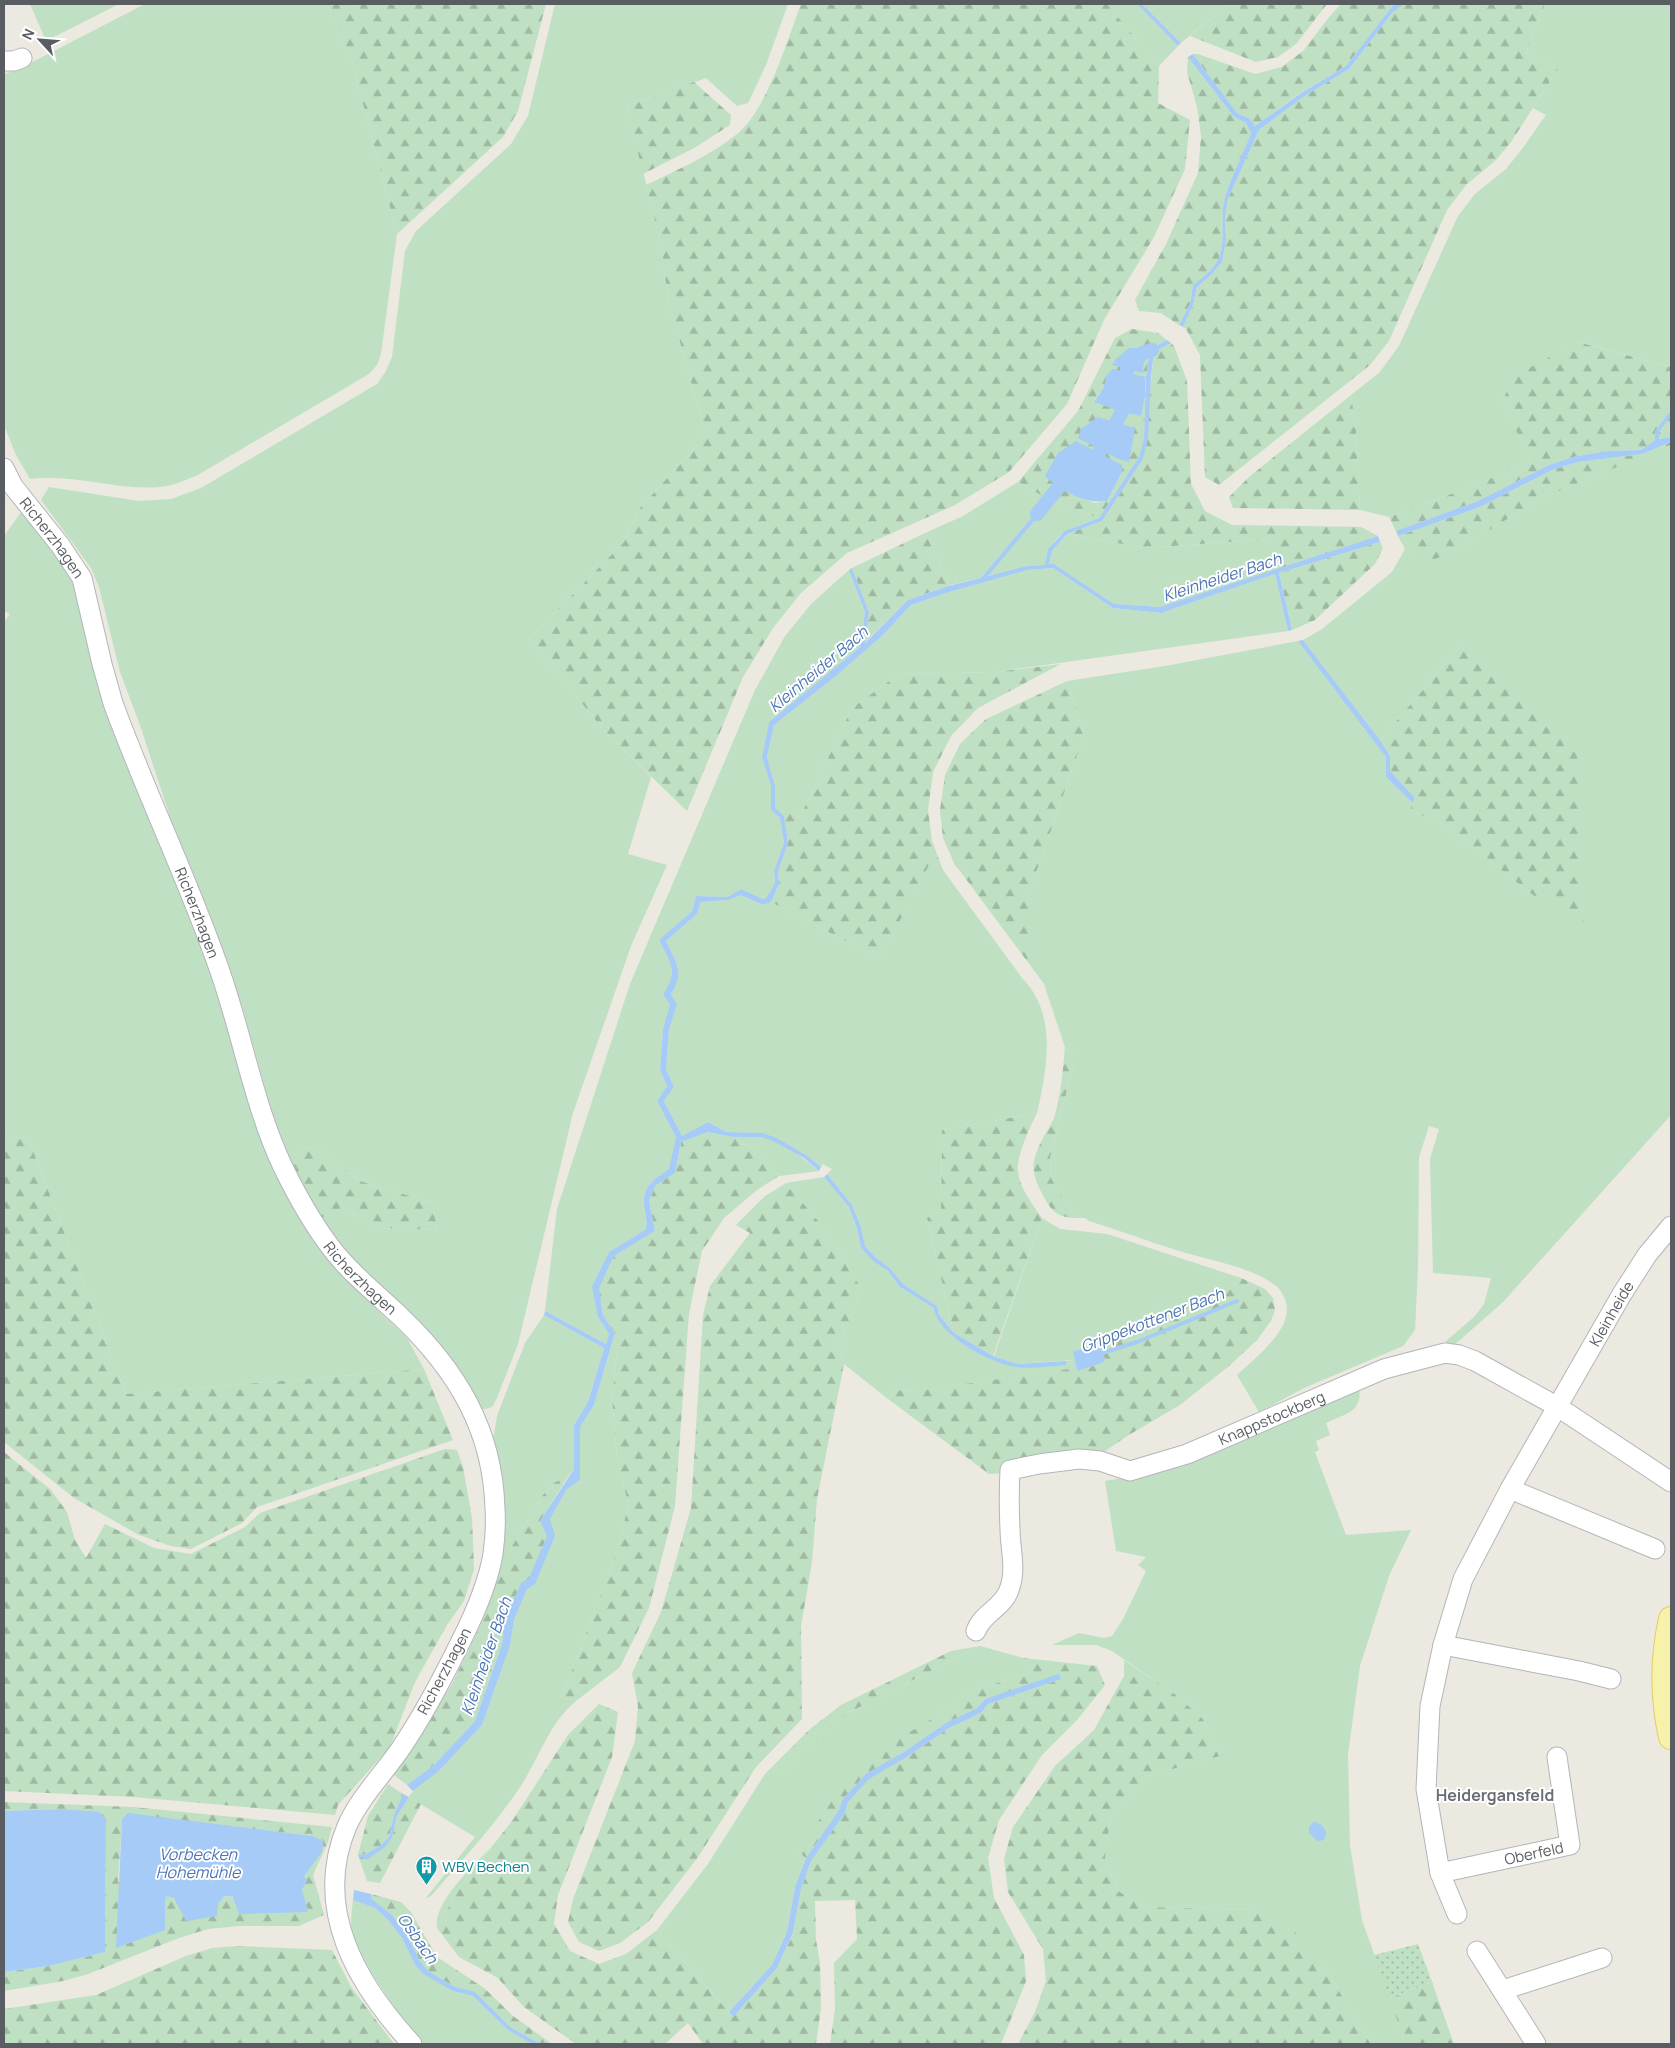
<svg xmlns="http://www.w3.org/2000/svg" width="1675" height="2048" viewBox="0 0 1675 2048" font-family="Manrope,sans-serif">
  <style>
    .grass { fill: #bfe0c2 }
    .forest { fill: url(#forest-firs); fill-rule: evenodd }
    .park { fill: url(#park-dots) }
    .water { fill: #a5cbf6 }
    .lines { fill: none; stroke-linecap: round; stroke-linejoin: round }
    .stream { stroke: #a5cbf6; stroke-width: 4 }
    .canal { stroke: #a5cbf6; stroke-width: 14 }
    .minor-casing { stroke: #b3b5ba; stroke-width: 21 }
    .major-casing { stroke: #e3cb61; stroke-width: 26 }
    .minor { stroke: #fff; stroke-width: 19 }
    .major { stroke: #f7f2a9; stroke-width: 24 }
    .labels { text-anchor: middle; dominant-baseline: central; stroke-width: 4; stroke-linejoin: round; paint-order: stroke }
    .street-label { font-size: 15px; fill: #595c60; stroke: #fff }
    .culture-label { font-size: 15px; fill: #0d838f; stroke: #fff; text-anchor: start }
    .water-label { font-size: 16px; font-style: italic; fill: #4b75b6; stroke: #fff }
    .neighbourhood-label { font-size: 16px; font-weight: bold; fill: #6a6d72; stroke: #fff }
  </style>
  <defs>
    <pattern id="forest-firs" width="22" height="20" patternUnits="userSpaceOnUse" patternTransform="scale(1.25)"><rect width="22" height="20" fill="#bfe0c2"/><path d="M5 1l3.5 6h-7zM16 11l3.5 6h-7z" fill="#9eb9a1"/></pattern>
    <pattern id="park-dots" width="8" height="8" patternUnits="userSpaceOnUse" patternTransform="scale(1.25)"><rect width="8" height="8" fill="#bfe0c2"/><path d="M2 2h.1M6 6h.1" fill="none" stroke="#9eb9a1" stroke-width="1.8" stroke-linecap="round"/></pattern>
  </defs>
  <rect width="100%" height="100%" fill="#ebe9e0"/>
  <path class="grass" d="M30 4H119L46 41Z
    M145 4H326L350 54 397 234 381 354 377 365 369 374 196 476C187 479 177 484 167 486 121 493 75 473 30 479L16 455 4 425V74L17 70Z
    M555 4H788L766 65 748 103 737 106 706 78 627 106 661 245 668 299 706 436 638 510 624 542 529 639 608 735 651 777 628 854 667 865 631 946 573 1113 518 1344 497 1398 492 1407 485 1409 478 1408C465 1384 454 1361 435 1340 397 1299 351 1266 321 1218L343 1208 379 1228 437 1230 433 1203 360 1181 313 1145 288 1158 275 1124 243 1009 223 951 176 835 141 728 120 672 99 587 91 568 41 500 49 487 139 501 171 499 201 488 377 384 386 371 392 357 405 251 416 231 511 144 528 116Z
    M1107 4H1137L1178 46 1159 66Z
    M1142 4H1228L1181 43Z
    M1545 4H1671V367L1579 342 1515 376 1502 402 1531 461 1476 485 1389 517 1360 510 1356 429 1351 395 1379 373 1399 346 1458 216 1475 194 1506 169 1522 149 1546 115 1533 108 1558 69 1526 53Z
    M1671 444V1115L1503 1302 1452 1347 1445 1342 1475 1316 1484 1304 1491 1278 1433 1273 1430 1159 1439 1129 1429 1126 1419 1157 1418 1268 1415 1330 1403 1346 1304 1388 1259 1412 1237 1375C1254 1359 1287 1334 1287 1309 1287 1301 1282 1291 1276 1286 1253 1267 1204 1259 1176 1250 1147 1241 1118 1230 1089 1221L1085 1218H1075L1051 1178 1050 1158 1076 1054 1065 1047 1044 984 1030 965V890L1084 736 1067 681 1165 666 1298 641 1377 742 1386 757V777L1413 803 1410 810 1444 825 1533 895 1464 642 1380 740 1303 640 1322 629 1392 572 1405 549 1429 561 1460 548 1540 499Z
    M1018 482 1047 499 981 578 950 585 925 533 963 516Z
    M1051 501 1099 518C1070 529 1052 531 1045 565L1027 566 987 576Z
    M22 511 63 563 75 584 88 647 115 734 181 896 315 1239 349 1283 407 1338 424 1369 126 1394 29 1140 4 1135V622L10 614 4 611V536Z
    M1067 534 1144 548 1271 539 1278 569 1160 607 1114 604 1054 564H1049L1052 551Z
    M1053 568 1113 608 1161 613 1275 574 1288 631 995 672 899 674 852 708 800 817 775 809V786L767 757 774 725 836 676 883 635 911 605 949 592 1028 570Z
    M849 570 865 612 860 647 769 722 762 757 771 786V810L780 818 784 843 774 871 775 883 766 898 763 899 741 889 727 897 696 896 692 911 659 940C670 962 679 972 663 994L671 1005 663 1029 660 1070 667 1086 657 1101 676 1137 669 1170C652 1181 640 1188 645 1211 646 1218 648 1223 645 1230L609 1252 598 1317 609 1334 606 1344 545 1311 557 1209 630 984 755 690 785 636 812 603Z
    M929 864 943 870 1022 978C1058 1014 1047 1069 1037 1113L942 1130 941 1210 927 1218 954 1333 939 1315 937 1306 903 1284 890 1268 876 1258 865 1246 861 1227 852 1205 827 1174 832 1169 823 1164 821 1167 806 1155 777 1138 763 1133 726 1132 708 1122 682 1136 664 1101 674 1087 666 1069 669 1030 677 1004 671 994C685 974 676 961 666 941L697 914 701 902 727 900 741 895 763 905 771 902 880 959Z
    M733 1137C742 1137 752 1136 761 1137 782 1140 803 1158 819 1171L779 1176 749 1147Z
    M824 1177 849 1207 857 1228 861 1248 873 1261 888 1271 900 1287 934 1308 952 1336 992 1360 1018 1367 1068 1365 1070 1369 915 1391 895 1390 888 1399 844 1364 839 1344 862 1290 824 1228 786 1183Z
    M1042 1218 1060 1229 1107 1234 1241 1278 1230 1290 1215 1297 1173 1317 1158 1318 1142 1322 1124 1332 1108 1345H1101L1073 1351 1075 1360 1018 1364 994 1356Z
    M544 1315 604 1348 588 1402 574 1425V1469L569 1475 554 1483 542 1496 499 1568 492 1447 497 1416 525 1343Z
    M614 1337 617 1350 612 1400 617 1458 628 1504 619 1546 562 1697 576 1701C550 1722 540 1756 522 1784 496 1824 462 1860 431 1896L425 1899 475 1837 409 1797 413 1791 439 1771 482 1725 510 1646 514 1620 527 1589 550 1519 567 1489 580 1480V1427L594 1405Z
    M1359 1388C1363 1412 1345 1414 1326 1423L1330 1435 1316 1441 1319 1450 1315 1452 1346 1535 1411 1530 1389 1576 1360 1666 1348 1754 1350 1845 1362 1920 1406 2044H1371L1322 1963 1252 1910 1146 1907 1118 1891 1105 1857 1111 1813 1144 1777 1220 1756 1203 1719 1176 1695 1112 1651 1096 1645H1052L1079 1633 1104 1638 1112 1636 1123 1619 1146 1571 1138 1565 1146 1557 1116 1551 1105 1481 1164 1471Z
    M980 1646 1023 1658 1028 1673 969 1692 942 1713 798 1852 806 1858 795 1887 787 1932 772 1965 729 2012 657 1930 708 1864 765 1774H779L846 1714Z
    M492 1846 458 1890 437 1928C433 1901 475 1865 492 1846Z
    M353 1900 375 1908 387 1919 402 1938 415 1965 453 1991 473 1996 508 2030 532 2044H423C405 2022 353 1954 351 1927 351 1918 352 1908 353 1900Z"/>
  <path class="forest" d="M326 4H546L518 111 503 137 397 234 350 54Z
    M801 4H1107L1159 66 1158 103 1190 120 1185 169 1154 237 1104 320 1067 404 1009 472 955 505 847 553 801 593 773 628 743 677 687 811 608 735 529 639 624 542 638 510 706 436 668 299 661 245 646 185C677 170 710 156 737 134 767 110 787 41 801 4Z
    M1228 4H1327L1296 44 1278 57 1256 62 1190 36Z
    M1341 4H1394L1346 66 1300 93 1255 126 1250 119 1237 113 1193 54H1198L1255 74 1282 67 1303 51 1330 16Z
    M1404 4H1545L1526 53 1558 69 1511 142 1496 160 1466 185 1447 210 1389 341 1370 365 1219 485 1205 477 1200 355 1186 329 1183 327 1193 305 1197 287 1211 275 1222 262 1226 240 1225 217 1228 199 1259 130 1303 97 1349 69 1392 13Z
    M1188 57 1234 117 1246 123 1251 133C1243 155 1231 176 1225 198 1219 218 1227 242 1218 260 1213 270 1202 278 1193 285L1190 304 1179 325 1161 313 1139 311 1135 300 1166 244 1198 173 1201 136 1197 107 1187 72Z
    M694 82 731 115 730 125 694 148 643 174 627 106Z
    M1132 329 1158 333 1167 340 1150 349 1146 377 1144 438 1139 457 1099 518 1051 501 1018 482 1078 411 1115 338ZM1104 387 1122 412 1094 401ZM1122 472 1107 501 1095 503 1058 488Z
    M1578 342 1671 367V410L1655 431V440L1641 450 1608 451 1577 456 1549 465 1478 501 1396 531 1389 517 1476 485 1531 461 1502 402 1514 376Z
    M1171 343 1174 346 1187 381 1191 484 1205 511 1232 525 1361 527 1378 536 1278 569 1270 539 1144 548 1067 534 1102 521 1143 459 1154 352Z
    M1351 395 1356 429 1360 510 1233 508 1229 497 1249 477Z
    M1671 416V437L1659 439V432Z
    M1671 442 1670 445 1540 499 1460 548 1429 562 1405 549 1398 536 1480 507 1552 470 1578 462 1642 454Z
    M925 533 950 585 908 600 864 643 869 612 852 568Z
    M1380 542 1383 548 1375 564 1315 620 1292 630 1279 573Z
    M1464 642 1577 749 1584 922 1533 895 1444 825 1410 810 1415 798 1390 771V756L1380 740Z
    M1061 664 978 708 951 736 933 772 928 810 932 841 943 870 929 865 880 959 771 902 779 884 778 872 788 843 784 816 775 809 800 817 852 708 899 674 995 672Z
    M1067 681 1084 736 1030 890V965L954 863 943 838 940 810 945 775 960 744 986 719Z
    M1065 1047 1076 1054 1050 1158 1051 1178 1075 1218C1060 1218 1052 1212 1045 1199 1030 1172 1030 1163 1044 1136 1048 1129 1053 1122 1055 1115 1061 1093 1063 1070 1065 1047Z
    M1037 1113C1030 1127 1016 1156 1018 1172 1020 1189 1033 1205 1042 1218L993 1356 954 1333 927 1218 941 1210 942 1130Z
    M708 1132 733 1137 749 1147 779 1176 757 1190 724 1218 702 1251 689 1313 675 1506 649 1608 620 1667 576 1701 562 1697 619 1546 628 1504 617 1458 612 1400 617 1350 614 1337 615 1333 603 1315 599 1288 614 1256 655 1231 649 1201 655 1186 675 1173 681 1142Z
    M4 1135 29 1140 126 1394 424 1369 453 1440 257 1507 242 1523 191 1549 171 1546 139 1535 74 1498 4 1442Z
    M313 1145 360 1181 433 1203 437 1230 379 1228 343 1208 321 1218 306 1193 288 1158Z
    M786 1183 824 1228 862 1290 839 1344 844 1364 817 1499 812 1562 801 1626 802 1719 756 1767 698 1857 648 1922 620 1943 599 1951 579 1942 568 1922 573 1899 635 1741 638 1706 632 1673 661 1612 691 1508 703 1315 710 1286 750 1233 736 1225 764 1197Z
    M1241 1278 1265 1289 1273 1298 1275 1310 1271 1321 1257 1340 1229 1366 1180 1405 1127 1436 1101 1454 1053 1453 1001 1466 1002 1473 989 1474 888 1399 895 1390 915 1391 1069 1369 1066 1361 1075 1360 1077 1371 1101 1363 1105 1360 1101 1345H1108L1124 1332 1142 1322 1158 1318 1173 1317 1215 1297 1230 1290Z
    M445 1449 457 1450 463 1467 472 1518 474 1569 464 1601 447 1625 415 1682 390 1747 338 1805 335 1815 134 1797 4 1791V1452L50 1489 67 1512 75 1540 86 1558 105 1524 154 1548 191 1554 245 1527 260 1513Z
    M569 1475 540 1521 547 1536 529 1579 506 1617 502 1644 475 1721 434 1765 407 1785 394 1775 452 1684 482 1622 499 1568 542 1496 554 1483Z
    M980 1646 846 1714 779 1774H765L810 1729 841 1705 951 1651Z
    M1023 1658 1097 1666 1105 1685 1077 1720 1042 1755 999 1820 988 1858 994 1898 1024 1955 1026 1981 1001 2044H830L835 2009 834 1963 857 1939 855 1900 815 1901 816 1940 820 1963 821 2008 816 2044H703L688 2023 665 2044H576L524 2007 498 1978 459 1957 437 1928 458 1890 512 1821 568 1735 599 1704 618 1712 612 1757 558 1895 554 1924 570 1951 599 1964 626 1954 657 1930 733 2017 777 1968 793 1934 801 1889 811 1861 845 1813 848 1802 869 1779 907 1757 949 1728 981 1713 988 1704 1061 1679 985 1699 977 1708 946 1723 904 1752 866 1774 843 1799 839 1810 806 1858 798 1852 857 1763 942 1713 969 1692 1028 1673Z
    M1124 1660 1176 1695 1203 1719 1220 1756 1144 1777 1111 1813 1105 1857 1118 1891 1146 1907 1252 1910 1290 1926 1322 1963 1371 2044H1018L1035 2012 1046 1981 1043 1949 1008 1892 1004 1859 1013 1827 1055 1766 1094 1730 1124 1676Z
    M388 1784 403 1794 394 1815 389 1837 381 1845 366 1854 358 1855 368 1816Z
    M409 1797 421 1804 380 1883 367 1881 359 1858 362 1857 366 1859 392 1838 397 1816Z
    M4 1802 133 1807 332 1827 328 1842 313 1875 324 1915 299 1926H238L208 1929 179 1938 88 1974 63 1981 4 1991V1972L49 1966 105 1952 106 1819 61 1809 4 1811ZM128 1814 313 1836 323 1841C321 1860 310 1861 304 1876 299 1886 305 1901 308 1912L223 1896 218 1904 167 1895 165 1898 118 1882 122 1820Z
    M371 1894 401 1902 411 1912 437 1957 484 1988 513 2016 552 2044H540L510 2027 475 1993 455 1987 428 1971 420 1961 407 1935 392 1915 372 1899Z
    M238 1946 332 1950 351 1987 394 2044H4V2009L96 1995 186 1956 212 1948Z
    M1432 1982 1454 2044H1406L1389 1998Z"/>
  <path class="park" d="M1418 1944 1432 1982 1389 1998 1374 1955Z"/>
  <path class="water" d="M1137 4H1142L1181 43 1178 46Z
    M1394 4H1404L1392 13 1349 69 1303 97 1259 130 1228 199 1225 217 1226 240 1222 262 1211 275 1197 287 1193 305 1183 327 1179 325 1190 304 1193 285C1202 278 1213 270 1218 260 1227 242 1219 218 1225 198 1231 176 1243 155 1251 133L1246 123 1234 117 1188 57 1193 54 1237 113 1250 119 1255 126 1301 93 1346 66Z
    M1167 340 1171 343 1154 352 1151 377 1148 439 1143 459 1102 521 1067 534 1052 551 1049 564H1054L1114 604 1160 607 1378 536 1380 542 1279 573 1292 630 1288 631 1275 574 1161 613 1113 608 1053 568 1028 570 949 592 911 605 883 635 836 676 774 725 767 757 775 786V808L784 816 788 843 778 872 779 884 771 902 763 905 741 895 728 900 701 902 697 914 666 941C676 961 685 974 671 994L677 1004 669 1030 666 1069 674 1087 664 1101 682 1136 708 1122 726 1132 763 1133 777 1138 806 1155 821 1167 819 1171 804 1158 775 1142 762 1137H733L708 1132 681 1142 675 1173 655 1186 649 1201 655 1231 614 1256 599 1288 603 1315 615 1333 594 1405 580 1427V1480L567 1489 550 1519 555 1536 535 1584 527 1589 514 1620 510 1646 482 1725 439 1771 413 1791 407 1785 434 1765 475 1721 502 1644 506 1617 521 1583 529 1578 547 1536 540 1521 574 1469V1425L588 1402 604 1348 544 1315 545 1311 606 1344 609 1334 598 1317 592 1287 609 1252 645 1230C648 1223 646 1218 645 1211 640 1188 652 1181 669 1169L676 1137 657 1101 667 1086 660 1070 663 1029 670 1005 663 994C679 972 670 962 659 940L692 911 696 896 727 897 741 889 763 899 766 898 775 883 774 871 784 843 780 818 771 810V786L762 757 769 722 860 647 865 612 849 570 852 568 869 612 865 643 908 600 948 586 981 578 1047 499 1051 501 988 576 1027 566 1045 565 1048 549 1065 531 1099 518 1139 457 1144 438 1146 377 1150 349Z
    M1129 348H1141L1144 352 1143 373 1112 365 1116 359Z
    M1113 369 1145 377V395L1141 416 1122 412 1094 402 1104 387 1106 376Z
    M1671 410V416L1659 432V439L1671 437V442L1642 454 1578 462 1552 470 1480 507 1398 536 1396 531 1478 501 1549 465 1577 456 1608 451 1641 450 1655 440V431Z
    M1098 417 1135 428 1129 462 1116 458 1078 438 1081 429Z
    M1076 441 1122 465V472L1107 501C1085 504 1061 491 1045 476L1058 453Z
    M1303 640 1380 740 1390 756V771L1415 798 1413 803 1386 777V757L1298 641Z
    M827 1174 852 1205 861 1227 865 1246 876 1258 890 1268 903 1284 937 1306 939 1315 954 1333 993 1356 1018 1364 1066 1361 1067 1365C1051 1366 1033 1369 1017 1367 991 1364 937 1335 934 1308L900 1287 888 1271 873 1261 861 1248 857 1228 849 1207 824 1177Z
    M1101 1345 1105 1360 1102 1363 1077 1371 1073 1351Z
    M1059 1674 1061 1679 988 1704 981 1713 949 1728 907 1757 869 1779 848 1802 845 1813 811 1861 801 1889 793 1933 777 1968 733 2017 729 2012 772 1965 787 1932 795 1887 806 1858 839 1810 843 1799 866 1774 904 1752 946 1723 977 1708 985 1699Z
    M403 1794 409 1797 397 1816 392 1838 384 1848 366 1860 362 1857 359 1858 358 1855 366 1854 381 1845 389 1837 394 1815Z
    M61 1809 99 1812 106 1819 105 1952 49 1966 4 1972V1811Z
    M128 1813 313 1836 323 1841 322 1852 304 1876 307 1881 302 1889 308 1912 239 1914 233 1897 224 1896 218 1904 217 1916 186 1921 174 1898 167 1896 165 1898V1930L116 1948 122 1819Z
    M1313 1822C1320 1822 1325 1827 1326 1834L1324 1840 1318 1841 1309 1833V1827Z
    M354 1890 371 1894 372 1899 392 1915 407 1935 420 1961 428 1971 455 1987 475 1992 510 2027 540 2044H532L508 2030 473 1996 453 1991 425 1975 415 1965 402 1938 387 1919 375 1908 353 1900Z"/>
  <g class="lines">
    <path class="stream" d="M1099 1354 1137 1342 1237 1301"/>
    <path class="canal" d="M1037 514 1058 488 1099 453 1122 412 1127 369 1144 352 1152 350"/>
    <defs>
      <g id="minor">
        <path d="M4 61H14L22 58"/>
        <path id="s1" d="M4 468 13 486 60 545 82 578 102 664 113 703C145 791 186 875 217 963 241 1028 253 1103 282 1165 296 1194 312 1223 332 1249 352 1275 378 1295 402 1318 457 1371 493 1430 495 1509 496 1524 495 1539 493 1554 488 1584 475 1613 462 1639 443 1678 423 1716 399 1751 382 1775 359 1799 347 1826 312 1909 357 1984 412 2044"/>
        <path d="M1510 1489 1655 1549"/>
        <path id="s2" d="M976 1631C982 1613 1003 1608 1009 1590 1017 1570 1010 1549 1010 1529 1009 1509 1009 1490 1010 1470L1039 1464 1079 1459 1100 1461 1130 1471 1187 1454 1384 1369 1445 1353 1459 1355 1475 1361 1558 1407 1671 1482"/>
        <path d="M1443 1645 1579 1671 1611 1679"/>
        <path id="s3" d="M1440 1873 1570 1845 1557 1757"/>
        <path id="s4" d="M1457 1914 1440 1873 1426 1789 1430 1706 1443 1645 1463 1579 1510 1489 1622 1294 1647 1255 1671 1226"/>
        <path d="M1477 1951 1536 2044"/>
        <path d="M1503 1990 1602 1958"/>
      </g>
      <path id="major" d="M1671 1619C1662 1659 1662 1697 1671 1737"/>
    </defs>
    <use href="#minor" class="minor-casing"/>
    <use href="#major" class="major-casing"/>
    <use href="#minor" class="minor"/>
    <use href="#major" class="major"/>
  </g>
  <defs>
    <symbol id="building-pin" viewBox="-11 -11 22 30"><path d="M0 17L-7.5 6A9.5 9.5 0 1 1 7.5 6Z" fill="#0f9aa8" stroke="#fff"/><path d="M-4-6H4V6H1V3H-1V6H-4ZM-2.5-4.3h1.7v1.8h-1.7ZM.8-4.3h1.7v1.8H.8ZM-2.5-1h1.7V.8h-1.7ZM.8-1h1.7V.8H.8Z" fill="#fff"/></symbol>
  </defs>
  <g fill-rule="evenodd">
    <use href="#building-pin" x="414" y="1854" width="25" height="34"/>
  </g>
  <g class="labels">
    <g class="street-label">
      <text stroke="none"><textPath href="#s1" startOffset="85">Richerzhagen</textPath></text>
      <text stroke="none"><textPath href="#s1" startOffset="490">Richerzhagen</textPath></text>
      <text stroke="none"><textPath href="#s1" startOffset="895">Richerzhagen</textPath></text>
      <text stroke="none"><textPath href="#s4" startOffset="648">Kleinheide</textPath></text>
      <text stroke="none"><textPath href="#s2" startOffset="448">Knappstockberg</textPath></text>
      <text transform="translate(444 1671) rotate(-62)">Richerzhagen</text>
      <text stroke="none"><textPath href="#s3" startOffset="96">Oberfeld</textPath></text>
    </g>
    <g class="culture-label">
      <text x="442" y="1866">WBV Bechen</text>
    </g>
    <g class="water-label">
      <text transform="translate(1222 577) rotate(-18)">Kleinheider Bach</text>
      <text transform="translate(818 669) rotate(-40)">Kleinheider Bach</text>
      <text transform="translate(1152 1320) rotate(-21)">Grippekottener Bach</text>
      <text transform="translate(486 1656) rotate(-71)">Kleinheider Bach</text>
      <text x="198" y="1854">Vorbecken<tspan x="198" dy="18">Hohemühle</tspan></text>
      <text transform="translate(418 1938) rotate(55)">Osbach</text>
    </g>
    <g class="neighbourhood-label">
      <text x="1495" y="1795">Heidergansfeld</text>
    </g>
  </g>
  <rect width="1675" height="2048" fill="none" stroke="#595c60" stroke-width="10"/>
  <g transform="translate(40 40) rotate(296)" stroke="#ffffff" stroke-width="4" paint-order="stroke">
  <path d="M0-4L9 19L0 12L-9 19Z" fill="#595c60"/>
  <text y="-8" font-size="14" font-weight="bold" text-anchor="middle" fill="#595c60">N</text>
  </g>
</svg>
